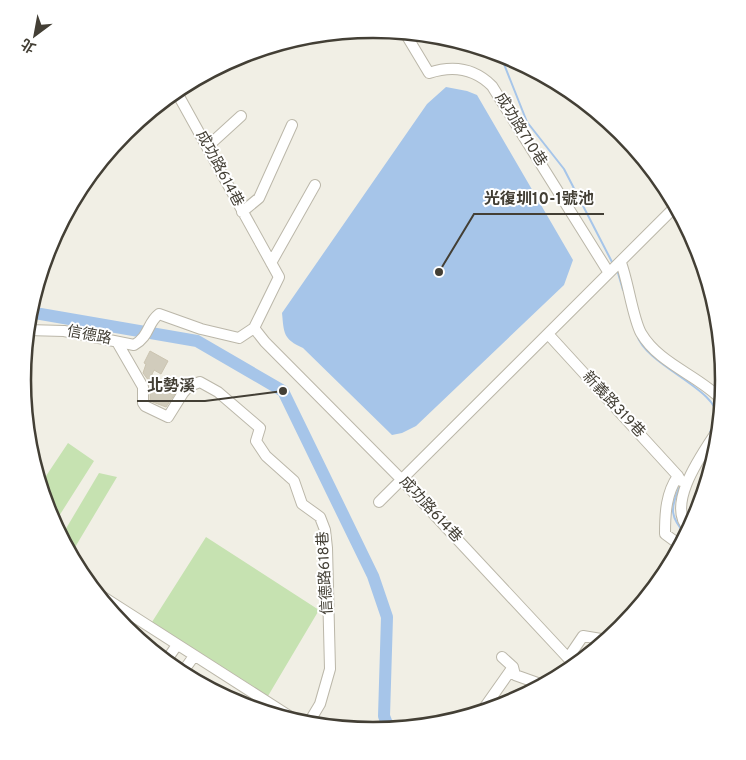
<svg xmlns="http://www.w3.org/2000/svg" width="746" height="760" viewBox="0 0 746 760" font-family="Overpass,'Noto Sans TC',sans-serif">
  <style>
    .green { fill: #c6e2b1 }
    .water { fill: #a6c5e9 }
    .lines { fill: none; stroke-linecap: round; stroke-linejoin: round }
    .stream { stroke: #a6c5e9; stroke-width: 2 }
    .river { stroke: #a6c5e9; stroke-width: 12 }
    .building { fill: #d1ccbc; stroke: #cbc4b0 }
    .minor-casing { stroke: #bbb7a9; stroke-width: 12 }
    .minor { stroke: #fff; stroke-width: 10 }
    .labels { text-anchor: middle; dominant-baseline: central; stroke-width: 4; stroke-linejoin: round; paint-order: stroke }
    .street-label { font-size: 15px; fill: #433f35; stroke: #fff }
    .rim { fill: none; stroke: #433f35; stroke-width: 2.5 }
    .leader { fill: none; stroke: #433f35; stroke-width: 2 }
    .callout-dot { fill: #433f35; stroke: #fff; stroke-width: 2 }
    .callout-label { font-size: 16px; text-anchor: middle; font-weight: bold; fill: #433f35; stroke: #fff; stroke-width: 4; stroke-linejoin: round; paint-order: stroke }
  </style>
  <rect width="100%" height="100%" fill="#f1efe5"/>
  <path class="green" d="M68 443 94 461 54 524 40 485Z
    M99 473 117 477 71 554 61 537Z
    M206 537 319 610 268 696 152 622Z"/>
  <path class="water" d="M446 87 467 91 477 95 573 260 564 285 416 426 402 433 392 435 303 348C283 339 284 333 282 313L427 104Z"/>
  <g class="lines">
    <path class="stream" d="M500 54 527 122 564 169 612 262
      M618 273 623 290
      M637 335C646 366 721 390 717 419 717 423 712 428 710 432
      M679 488C670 509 670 517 686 535"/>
    <path class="river" d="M29 312 197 341 283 391 373 576 387 617 384 716 389 729"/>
  </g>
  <path class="building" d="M150 351 168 361 161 374 154 370 149 381 143 373 146 364 144 363Z
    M178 380 183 382 166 407 150 401V391L153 385 172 394Z"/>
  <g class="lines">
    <defs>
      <path id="minor" d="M405 33 429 73C453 65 474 68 492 86L609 273
        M207 147 241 116
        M242 212 259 198 292 125
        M271 263 315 185
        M621 263C628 281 633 319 641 333 659 364 698 375 722 400
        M254 328 265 342 401 479 568 658 583 636 607 640
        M27 330 64 331 134 345C150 336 147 323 159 314L201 329 239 338 254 328 279 277 176 91
        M548 334 678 476
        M117 342 143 387V403L145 406 168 417 183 393 189 386 200 382 218 392 260 428 256 441 266 456 294 481 302 504 320 517 325 530 327 548 330 669 320 704 308 724
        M379 502 672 210H678
        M689 529C664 504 705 450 719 428
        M680 545 665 534C665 513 666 493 678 476L681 481
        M97 593 297 721
        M502 657 513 667
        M166 661 177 645
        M182 673 194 656
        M482 711 513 667 515 675 543 685"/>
    </defs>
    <use href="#minor" class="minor-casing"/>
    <use href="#minor" class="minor"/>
  </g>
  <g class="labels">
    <g class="street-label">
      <text transform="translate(520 130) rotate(58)">成功路710巷</text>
      <text transform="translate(219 169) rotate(62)">成功路614巷</text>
      <text transform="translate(89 336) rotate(11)">信德路</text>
      <text transform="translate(613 405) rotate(47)">新義路319巷</text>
      <text transform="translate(430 510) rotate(47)">成功路614巷</text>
      <text transform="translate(326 573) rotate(-93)">信德路618巷</text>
    </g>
  </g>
  <path d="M0 0H746V760H0ZM31 380a342 342 0 1 1 684 0a342 342 0 1 1-684 0Z" fill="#fff" fill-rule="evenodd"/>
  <path class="rim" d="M31 380a342 342 0 1 1 684 0a342 342 0 1 1-684 0Z"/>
  <path class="leader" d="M439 272L474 214H604M283 391L205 401H137"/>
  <g class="callout-dot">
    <circle cx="439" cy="272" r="5"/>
    <circle cx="283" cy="391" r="5"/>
  </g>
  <g class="callout-label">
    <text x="539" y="204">光復圳10-1號池</text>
    <text x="171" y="391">北勢溪</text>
  </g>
  <g transform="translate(35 35) rotate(212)" stroke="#ffffff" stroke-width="4" paint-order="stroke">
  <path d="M0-4L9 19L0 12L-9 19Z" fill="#433f35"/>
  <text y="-8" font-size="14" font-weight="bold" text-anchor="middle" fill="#433f35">北</text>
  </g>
</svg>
